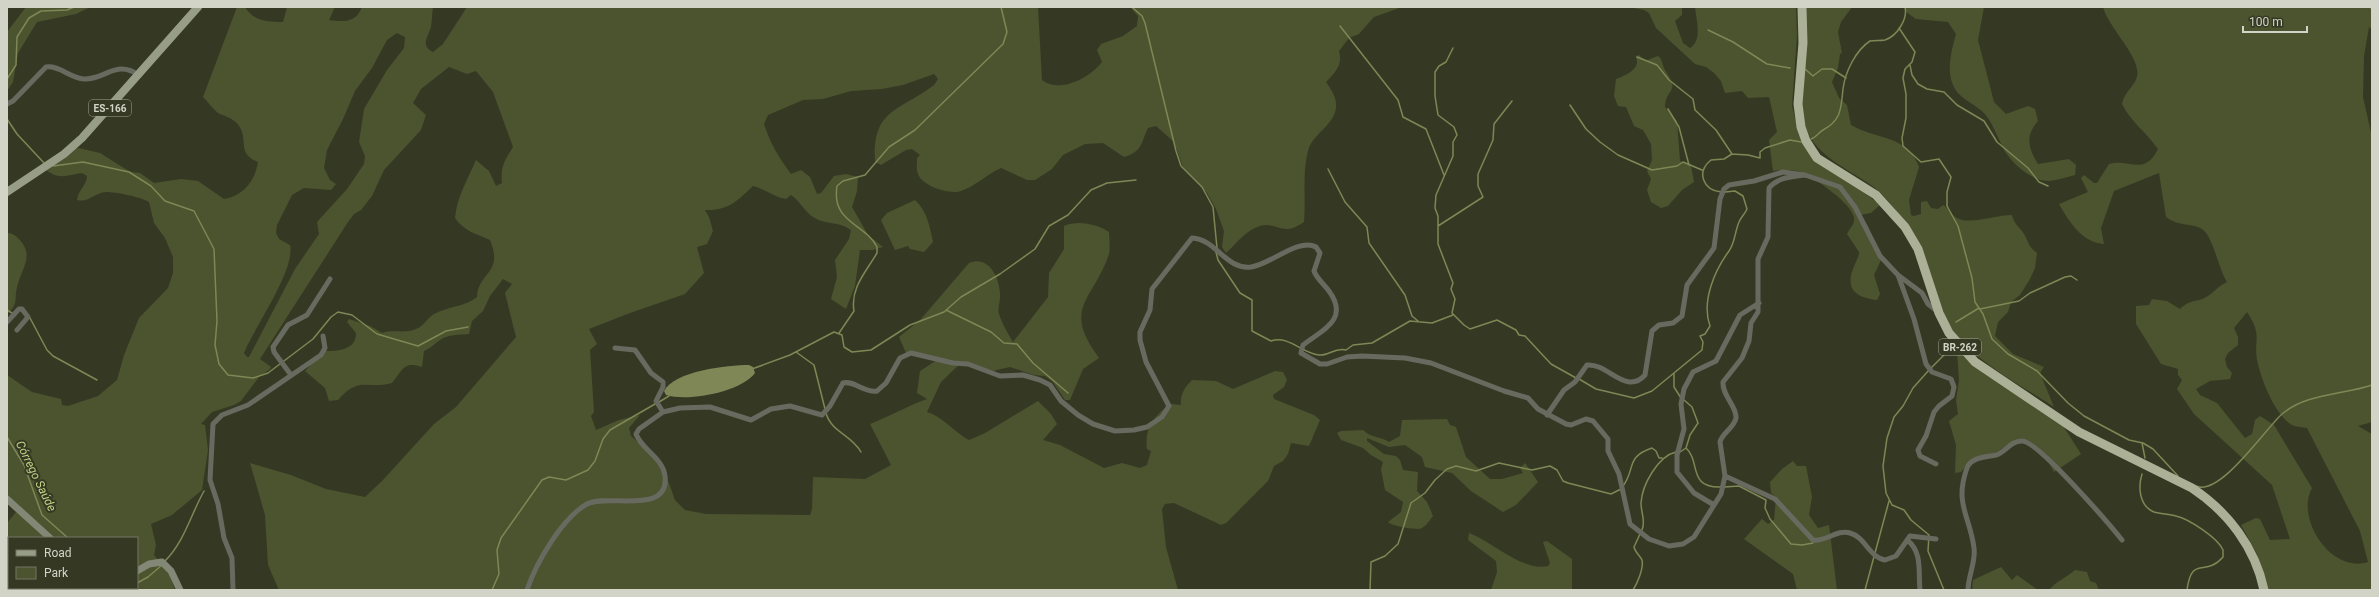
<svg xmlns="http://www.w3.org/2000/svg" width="2379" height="597" viewBox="0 0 2379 597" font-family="Roboto,sans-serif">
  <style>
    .green { fill: #4c532f; fill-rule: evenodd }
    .water { fill: #7e8755 }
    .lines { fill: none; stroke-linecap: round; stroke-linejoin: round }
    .stream { stroke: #7e8755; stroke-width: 1.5 }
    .street { stroke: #686a60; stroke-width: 5 }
    .secondary { stroke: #838776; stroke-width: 7 }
    .primary { stroke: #989d88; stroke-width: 8 }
    .highway { stroke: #abb097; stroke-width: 9 }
    .labels { text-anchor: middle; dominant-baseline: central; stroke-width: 4; stroke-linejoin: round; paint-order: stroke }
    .shield { fill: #353924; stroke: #a2a696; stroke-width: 1 }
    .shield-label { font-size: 10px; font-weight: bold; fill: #d1d4c7 }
    .water-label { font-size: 12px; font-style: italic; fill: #c4d385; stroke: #353924 }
  </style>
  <rect width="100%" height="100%" fill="#353924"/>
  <path class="green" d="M26 7H90L76 14 37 22 18 53 13 82 7 91V32Z
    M237 7H245C253 21 268 22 283 22L287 7H335L329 20C344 22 356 23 362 7H433C432 14 432 20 431 27 428 37 420 46 433 52L443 44 467 7H1038L1042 80C1059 94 1090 78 1102 62L1097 50 1101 44 1123 36 1137 26 1138 16 1130 7H1402L1374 17 1359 34 1349 38 1339 51C1343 64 1336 72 1326 82 1331 89 1337 98 1336 107 1335 125 1312 134 1308 151 1302 173 1306 199 1304 222 1282 238 1277 221 1260 226 1247 229 1236 244 1226 253L1222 247 1224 231 1216 209 1207 193 1183 167 1174 142 1156 126 1148 128C1141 143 1142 152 1124 157L1103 143 1085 144 1063 155 1052 169 1035 180H1027L1001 168C987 174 976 186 961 191 950 195 922 186 918 174 916 169 917 163 917 158L920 155 912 149 906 150 881 165 875 162C872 109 898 112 934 85L938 79 934 74 903 85 882 89 851 91 823 99 803 100 768 115 764 124C770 143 779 158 791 174L801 170 810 177 817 194 821 193 834 176 846 174 858 177 857 191 852 207 868 235 883 247 873 250H860L855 286 846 309 831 299 837 277 835 260 849 239 851 230C839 221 825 225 813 217 805 212 800 201 791 195L786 199C774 197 765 189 753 186 737 201 728 211 705 210L709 217 713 231 707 244 697 247 704 273 685 294 630 313 589 329 597 344 590 350 594 412 591 416 596 430 619 420 640 415 629 428 631 436 662 464 675 500 685 510 706 514 810 515 812 509 813 477 865 479 891 465 870 424C890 416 907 406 927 399L917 393 920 371 940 358 906 353 899 337 921 319 969 263C988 255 999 276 1000 293 1001 300 997 309 999 314 1002 323 1008 334 1013 342L1048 297 1049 273 1064 249V226C1079 220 1096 224 1109 232 1109 239 1111 250 1108 257 1092 301 1062 308 1099 358L1083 369 1070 400H1065L1053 382 1045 376 1034 375 1010 367 993 371 963 361 941 382 927 412C942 416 954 432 969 440L985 433 1038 401 1051 414 1057 424 1043 440 1060 445 1104 468 1122 463 1140 468 1147 465 1151 451 1147 449C1144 429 1154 415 1171 404L1181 405C1180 394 1185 387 1192 380L1216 381 1233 389 1275 371 1283 372 1287 380 1284 387 1273 395 1274 399 1314 415 1320 420 1309 446 1291 443 1288 454 1283 461 1274 466 1268 481 1226 523 1221 525 1174 503 1165 504 1162 509 1166 547 1178 590H279L268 565 265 515 250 463 291 475 326 489 365 497 383 480 434 424 456 407 516 337 505 293 512 284 503 279 490 296 483 311 472 321 469 334C459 335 448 334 440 340 434 344 431 348 424 351L422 367C403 361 403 370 392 383 367 390 360 375 338 400L329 401 325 388 305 371 323 351C337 351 356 351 356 333L347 322 349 319 370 326 382 333C393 329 404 334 416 329 424 326 427 318 434 314 448 306 465 307 477 297 478 272 504 274 490 240 476 234 464 231 455 218 457 196 468 179 476 160L489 171 496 186 502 183C500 167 505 160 513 147L493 92 476 71 467 74 449 67 421 89 413 103 426 115 421 130 384 170 372 196 361 210 354 214 348 222 260 359 271 367 270 369 259 377 241 401 234 405 212 412 201 424 205 425 208 450 202 490 172 515 151 524 156 545 154 555 169 574 175 590H7V523L16 512 7 499V375L32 392 61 399 62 405 68 406 98 396 117 380 124 355 139 318 168 288 173 273V257L165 238 154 223 149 202C141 197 116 192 106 192 94 193 89 203 77 200 78 190 87 185 87 176L82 173C67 175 58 181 44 168L74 147 100 153 119 165 131 172 140 173 154 183 181 179 198 181 224 199C243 196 255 181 258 162 236 153 249 140 239 126 234 118 226 117 218 113 213 109 208 102 203 97ZM397 33 405 37 404 48 387 70 364 109 359 142 365 156 364 164 347 189 317 222 319 234 295 269 249 357H247L244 353C254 328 296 269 290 245L279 239 276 233 277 225 292 195 304 188 331 190 336 184 330 180 324 168 327 150 343 119 355 91 372 68 387 40ZM9 538H137V588H9Z
    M1629 7H1682V15L1675 21 1683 43 1690 48C1703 40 1696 19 1695 7H1796L1797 35 1792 106 1799 134 1804 144 1880 205 1871 213 1860 215 1868 226 1881 260 1874 275 1880 294 1877 300C1854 297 1844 288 1855 264 1857 259 1859 257 1859 252L1847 234C1850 228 1855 224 1854 218 1853 204 1813 177 1801 172 1793 169 1781 170 1773 171L1769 140 1777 132 1769 97 1748 98 1742 91 1725 93 1721 81 1714 73 1706 67 1695 64 1656 28 1649 13 1644 10Z
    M1805 7H1852L1841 22 1838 32 1842 53 1840 54 1838 68 1832 82 1839 98 1847 105 1851 125C1876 140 1907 134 1919 167L1909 200 1911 215 1914 216 1921 214V202L1927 201 1931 208 1938 209 1943 205C1949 208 1951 216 1959 219 1972 224 1997 215 2012 215 2014 223 2017 225 2022 231 2029 240 2026 245 2037 253L2035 268 2030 279 2020 295 2011 302 2008 312 1998 322 1995 336 2013 354 2044 367 2040 373 2054 407C2018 383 1965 357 1945 318 1928 284 1923 242 1898 213 1890 203 1881 192 1871 185 1848 169 1815 155 1806 128 1796 99 1804 39 1805 7Z
    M1905 7H1984L1978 40 1994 102 2006 114 2028 106 2035 109 2038 121C2025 136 2028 148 2038 164L2069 159 2076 165 2075 175C2067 177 2057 180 2049 181 2031 181 2011 163 2003 148 1998 138 1994 127 1988 118 1981 107 1966 102 1958 93 1944 77 1951 52 1956 34L1948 22 1916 19 1906 12Z
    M2103 7H2372V29L2369 27 2364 56 2363 97 2372 137V422L2358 426 2372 434V590H2267L2258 556 2241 525 2256 518 2260 519 2270 540 2290 539 2272 485 2194 414 2177 389 2182 380 2178 375V369L2161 364 2136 324V306L2149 305 2152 299 2167 301 2180 309C2192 298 2197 303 2206 297 2214 293 2216 287 2227 282 2218 268 2213 236 2202 229 2193 223 2179 227 2166 217L2159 173 2114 191 2101 228 2104 244C2083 243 2069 222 2059 204L2088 192 2081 178 2084 175 2094 183H2097L2109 164C2129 158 2144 177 2158 149 2146 132 2131 122 2122 104 2124 92 2134 87 2137 77 2142 58 2109 29 2103 7ZM2247 312C2264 337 2252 341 2258 364 2262 382 2276 416 2292 425 2296 427 2303 427 2307 428L2360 531 2368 562C2331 574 2295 518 2312 488L2274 425 2260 416 2255 420 2252 434 2245 438 2217 403 2200 395 2196 389 2210 381 2230 379 2232 373 2227 367 2225 359 2228 353 2238 345V337L2234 328Z
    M1639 55 1645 61 1658 56C1663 60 1662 65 1665 70 1681 94 1666 87 1665 107L1677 121 1680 161 1691 166 1694 182 1682 190 1668 206 1661 208 1651 202 1647 190 1651 179 1647 171 1652 160 1651 144 1643 130 1634 126 1626 107 1618 106 1614 96 1616 79C1622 77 1637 71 1637 62 1637 60 1636 58 1636 56Z
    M915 200C927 211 930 227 933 242L924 252 910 249 908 246 895 250 881 220 887 213Z
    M7 233C12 233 15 235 18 238 36 256 21 268 17 287 14 299 19 304 7 314Z
    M1957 351 1985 374 2060 421 2081 454 2054 472 2048 461 2024 442 2009 444 1997 452 1970 462 1961 472 1955 473 1956 445 1949 421 1958 414 1956 400 1959 381Z
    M1447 419 1450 425 1456 427 1466 457 1490 479H1502L1523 473 1520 468 1525 463 1538 482 1516 505 1503 512 1471 491 1452 473 1425 467 1422 457 1405 445 1389 447 1367 438V441L1384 454 1396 456 1400 460 1403 470 1418 472 1417 491 1427 502 1433 516C1430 520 1426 526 1422 528 1419 531 1391 526 1388 522L1401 512 1403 502 1385 490 1381 469 1383 462 1371 455 1363 448 1341 440 1337 433 1341 431 1363 430C1371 438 1380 436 1389 442L1400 436 1402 420Z
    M1793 461 1797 466H1806L1812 497 1809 515 1818 528 1829 525 1837 590H1797L1793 574 1744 539 1762 519 1768 524 1774 520 1776 497 1771 493 1770 482 1782 469Z
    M1469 533C1492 541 1522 572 1548 566L1550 563 1543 542 1547 541 1572 559V590H1491L1497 572 1496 561 1468 540Z
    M2001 567 2012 580 2017 575 2038 590H1972L1973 580Z
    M2075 570 2087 572 2090 581 2096 583 2099 590H2049C2056 581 2066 578 2075 570Z"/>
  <path class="water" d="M749 365 753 367 755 373C741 392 688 402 666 395L664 391C674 371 728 365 749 365Z"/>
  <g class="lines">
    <path class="stream" d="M1132 7 1142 16 1145 23 1176 151 1181 166 1202 187 1213 207 1217 248
      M2370 7 2372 9
      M1340 26 1398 100 1403 117 1426 129 1444 175
      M1899 28 1915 52 1912 62 1905 69 1903 78 1906 94V118L1902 138 1903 146 1921 162 1939 159 1951 177 1947 192V206L1958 226 1972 278 1975 302 1983 314 1992 339 2008 354 2037 371 2068 403 2084 416 2129 440 2143 443 2153 449 2178 476
      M1708 30 1733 42 1767 64 1790 68
      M1453 48 1446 62 1439 66 1435 72V96L1438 115 1454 127 1457 135 1453 142V156L1436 195 1435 208 1438 216V244L1453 283 1451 289 1455 299 1452 313 1464 325 1470 329 1497 320 1516 330 1519 335 1525 336 1551 364 1576 378
      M1637 57 1657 65 1669 80 1693 99 1695 110 1716 130 1732 154 1748 155 1760 158V152L1765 148 1790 140 1801 142
      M1910 65 1912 75 1918 84 1927 89 1944 92 1957 105 1984 121 1997 142 2028 168 2039 182 2048 186
      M1805 69 1813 76 1822 69H1832L1846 78
      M7 79 16 65 17 37 29 18 41 11 67 10 74 7
      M1570 105 1586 129 1600 142 1618 155 1652 170 1677 166 1683 162 1702 170
      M1668 109 1679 127 1689 165
      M7 119 17 134 45 164
      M1811 139C1817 137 1818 133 1823 130 1842 120 1841 107 1843 89 1845 72 1856 50 1870 41 1875 40 1880 41 1885 40 1897 36 1908 19 1905 7
      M53 166 83 162 129 172 151 186 165 201 194 211 214 249 217 321 215 345 219 364 228 375 253 378 268 373 313 339 331 317 338 312 352 315 377 334 418 346 446 331 468 327
      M1328 169 1345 202 1367 227 1369 243 1405 295 1412 316 1418 321
      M1721 192C1703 190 1696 172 1711 160L1724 159 1732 154
      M1438 226 1483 197 1478 186V174L1493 140 1494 124 1512 101
      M1216 252 1218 260 1240 293 1252 300V331L1271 341C1289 335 1301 353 1319 355 1329 356 1335 347 1346 350L1353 345 1372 343 1410 321 1432 323 1453 315
      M1980 309 2019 301 2030 293 2065 277 2071 276 2077 280
      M7 310 12 313
      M946 310 991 332 1004 343 1017 344 1033 363 1068 393
      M30 318 47 350 53 356 97 380
      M1956 322 1979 308
      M839 333 854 311C850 288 866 272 877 253V247C865 223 831 223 837 186L843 181 865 175 889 147 915 130 1003 44 1007 32 1001 7
      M796 352 814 365 825 409
      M1931 368 1949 350
      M752 369 790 355 834 332 842 335 844 347 852 352 871 350 910 325 944 312 961 297 1000 274 1035 249 1049 226 1068 215 1091 190 1107 183 1136 180
      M1929 370 1913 388 1903 406 1894 417 1887 438 1883 466 1886 493 1892 505 1904 510 1911 520 1929 535 1928 551 1944 590
      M1674 374V387L1681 398
      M1579 379 1596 389 1634 398 1652 391 1702 350 1703 342 1700 336 1705 334 1710 326C1701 301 1715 270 1729 251 1735 243 1735 231 1739 222 1741 217 1745 214 1747 209L1743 196 1735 191 1725 192
      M659 402 669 396
      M826 413C831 432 852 435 861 452
      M7 437 24 465 42 515 68 538
      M2142 443 2145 458
      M1686 448C1701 461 1687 488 1721 487
      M1680 452 1686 448 1690 435 1698 423 1692 407 1684 400
      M2142 474C2138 487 2139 506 2154 512 2161 514 2169 514 2176 516 2189 519 2218 538 2223 550V557C2205 578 2192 554 2187 590
      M1623 486C1636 469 1625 457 1652 448L1656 451 1659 458H1662
      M2196 486C2220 497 2266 428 2282 414 2307 393 2343 395 2372 385
      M1724 487 1739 486 1766 500 1765 508 1770 519 1791 544 1802 545 1813 543
      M1642 530C1646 520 1641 514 1641 503 1642 485 1658 456 1676 452
      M164 562C184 543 191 514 204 491
      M137 583 148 577 162 565
      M128 588 130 590
      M492 590 499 574 497 550 501 538 542 480 549 477 566 480 588 470 595 461 603 439 610 430 655 404
      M1370 590 1371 562 1385 556 1398 544 1411 503 1425 493 1435 480 1447 469 1456 466 1476 471 1499 463 1532 470 1550 466 1557 470 1563 481 1568 483 1611 494 1621 489
      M1633 590C1637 584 1644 568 1642 560 1640 556 1635 552 1634 547L1640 534
      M1865 590 1889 501"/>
    <path class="street" d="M7 104 13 101 46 67C59 65 70 78 84 79 106 80 115 59 139 75
      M1898 275 1914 319 1926 364 1932 372 1951 379 1954 387 1952 396 1939 406 1934 412 1926 436 1918 450 1920 456 1936 464
      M7 322 19 309H22L28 317 17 330
      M615 348 635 350 651 373 663 382V387L656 401 663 412
      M291 375 274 352 273 347 288 325 307 315 330 279
      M1547 415 1564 390 1575 382 1587 365C1608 363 1626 396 1645 375L1652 331 1659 325 1673 323 1682 316 1687 285 1714 248 1720 199 1724 189 1729 185 1754 181 1783 172 1805 175 1840 187 1855 207 1880 256 1898 275 1922 293 1928 304 1937 311
      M1725 476 1775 499 1813 540C1826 542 1837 529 1850 533 1865 537 1869 557 1885 560L1896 556 1910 536 1936 539
      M1714 505 1694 493 1677 472V455L1684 429 1681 404 1684 389 1693 372 1716 361 1740 315 1759 303
      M1907 540C1923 552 1918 572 1920 590
      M114 588V590
      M233 590 232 558 224 538 218 504 210 480 213 424 222 415 248 405 321 355 325 348 323 336
      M527 590C536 563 562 518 587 504 607 493 670 516 665 476 663 458 642 450 636 434L639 429 663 412 680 408 710 407 751 420 771 409 790 406 822 415 830 406 843 383C854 380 864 393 877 391L886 383 900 358 911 353 953 363 968 364 1000 376 1023 375 1040 380 1050 385 1061 401 1078 415 1093 424 1115 431 1134 430 1147 427 1162 417 1169 406 1146 362 1140 340V332L1150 310 1152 289 1192 238C1216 239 1226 270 1251 267 1270 265 1299 237 1316 247L1320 253 1314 271C1317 279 1324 284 1329 291 1350 320 1322 330 1303 345L1301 353 1320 364H1327L1347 357 1362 356 1405 358 1431 363 1504 391 1528 398 1538 409 1566 424 1571 425 1586 419 1593 421 1608 439V451L1619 474 1630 524 1649 539 1669 546 1683 544 1694 537 1721 494 1725 476 1720 442C1722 433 1734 428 1736 418 1737 406 1722 396 1723 382L1742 358 1749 341 1751 323 1758 312V259L1768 237 1769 188C1778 177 1792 177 1805 175
      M1968 590C1968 576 1976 562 1974 548 1970 516 1954 504 1967 468 1971 457 1986 457 1996 455 2006 452 2010 441 2022 441 2037 440 2110 525 2122 540"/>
    <path class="secondary" d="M7 499 50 538
      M137 571 149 564 162 562 171 571 180 590"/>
    <path class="primary" d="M7 192 64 154 82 138 198 7"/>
    <path class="highway" d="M1802 7 1803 43 1798 104 1801 127 1806 141 1817 158 1876 195 1905 227 1918 249 1939 313 1949 333 1975 362 2079 432 2192 488C2228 512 2255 547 2264 590"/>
  </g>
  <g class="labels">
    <g class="shield">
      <rect x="89" y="100" width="42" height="16" rx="3"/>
      <rect x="1939" y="339" width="42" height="16" rx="3"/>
    </g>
    <g class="shield-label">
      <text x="110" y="108">ES-166</text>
      <text x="1960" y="347">BR-262</text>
    </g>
    <g class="water-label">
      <text transform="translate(36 476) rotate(64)">Córrego Saúde</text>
    </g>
  </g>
  <rect width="2379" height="597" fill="none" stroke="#d1d4c7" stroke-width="16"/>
  <rect x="8" y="537" width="130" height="52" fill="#353924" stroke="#737765"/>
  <rect x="16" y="550" width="20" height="6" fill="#989d88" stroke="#737765"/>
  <text x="44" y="557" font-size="12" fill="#d1d4c7">Road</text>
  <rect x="16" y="567" width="20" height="12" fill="#4c532f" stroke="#737765"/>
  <text x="44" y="577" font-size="12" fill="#d1d4c7">Park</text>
  <path d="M2243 26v6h64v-6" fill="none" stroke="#d1d4c7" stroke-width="2"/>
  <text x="2249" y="26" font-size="12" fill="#d1d4c7" stroke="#353924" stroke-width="3" paint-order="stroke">100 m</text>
</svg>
